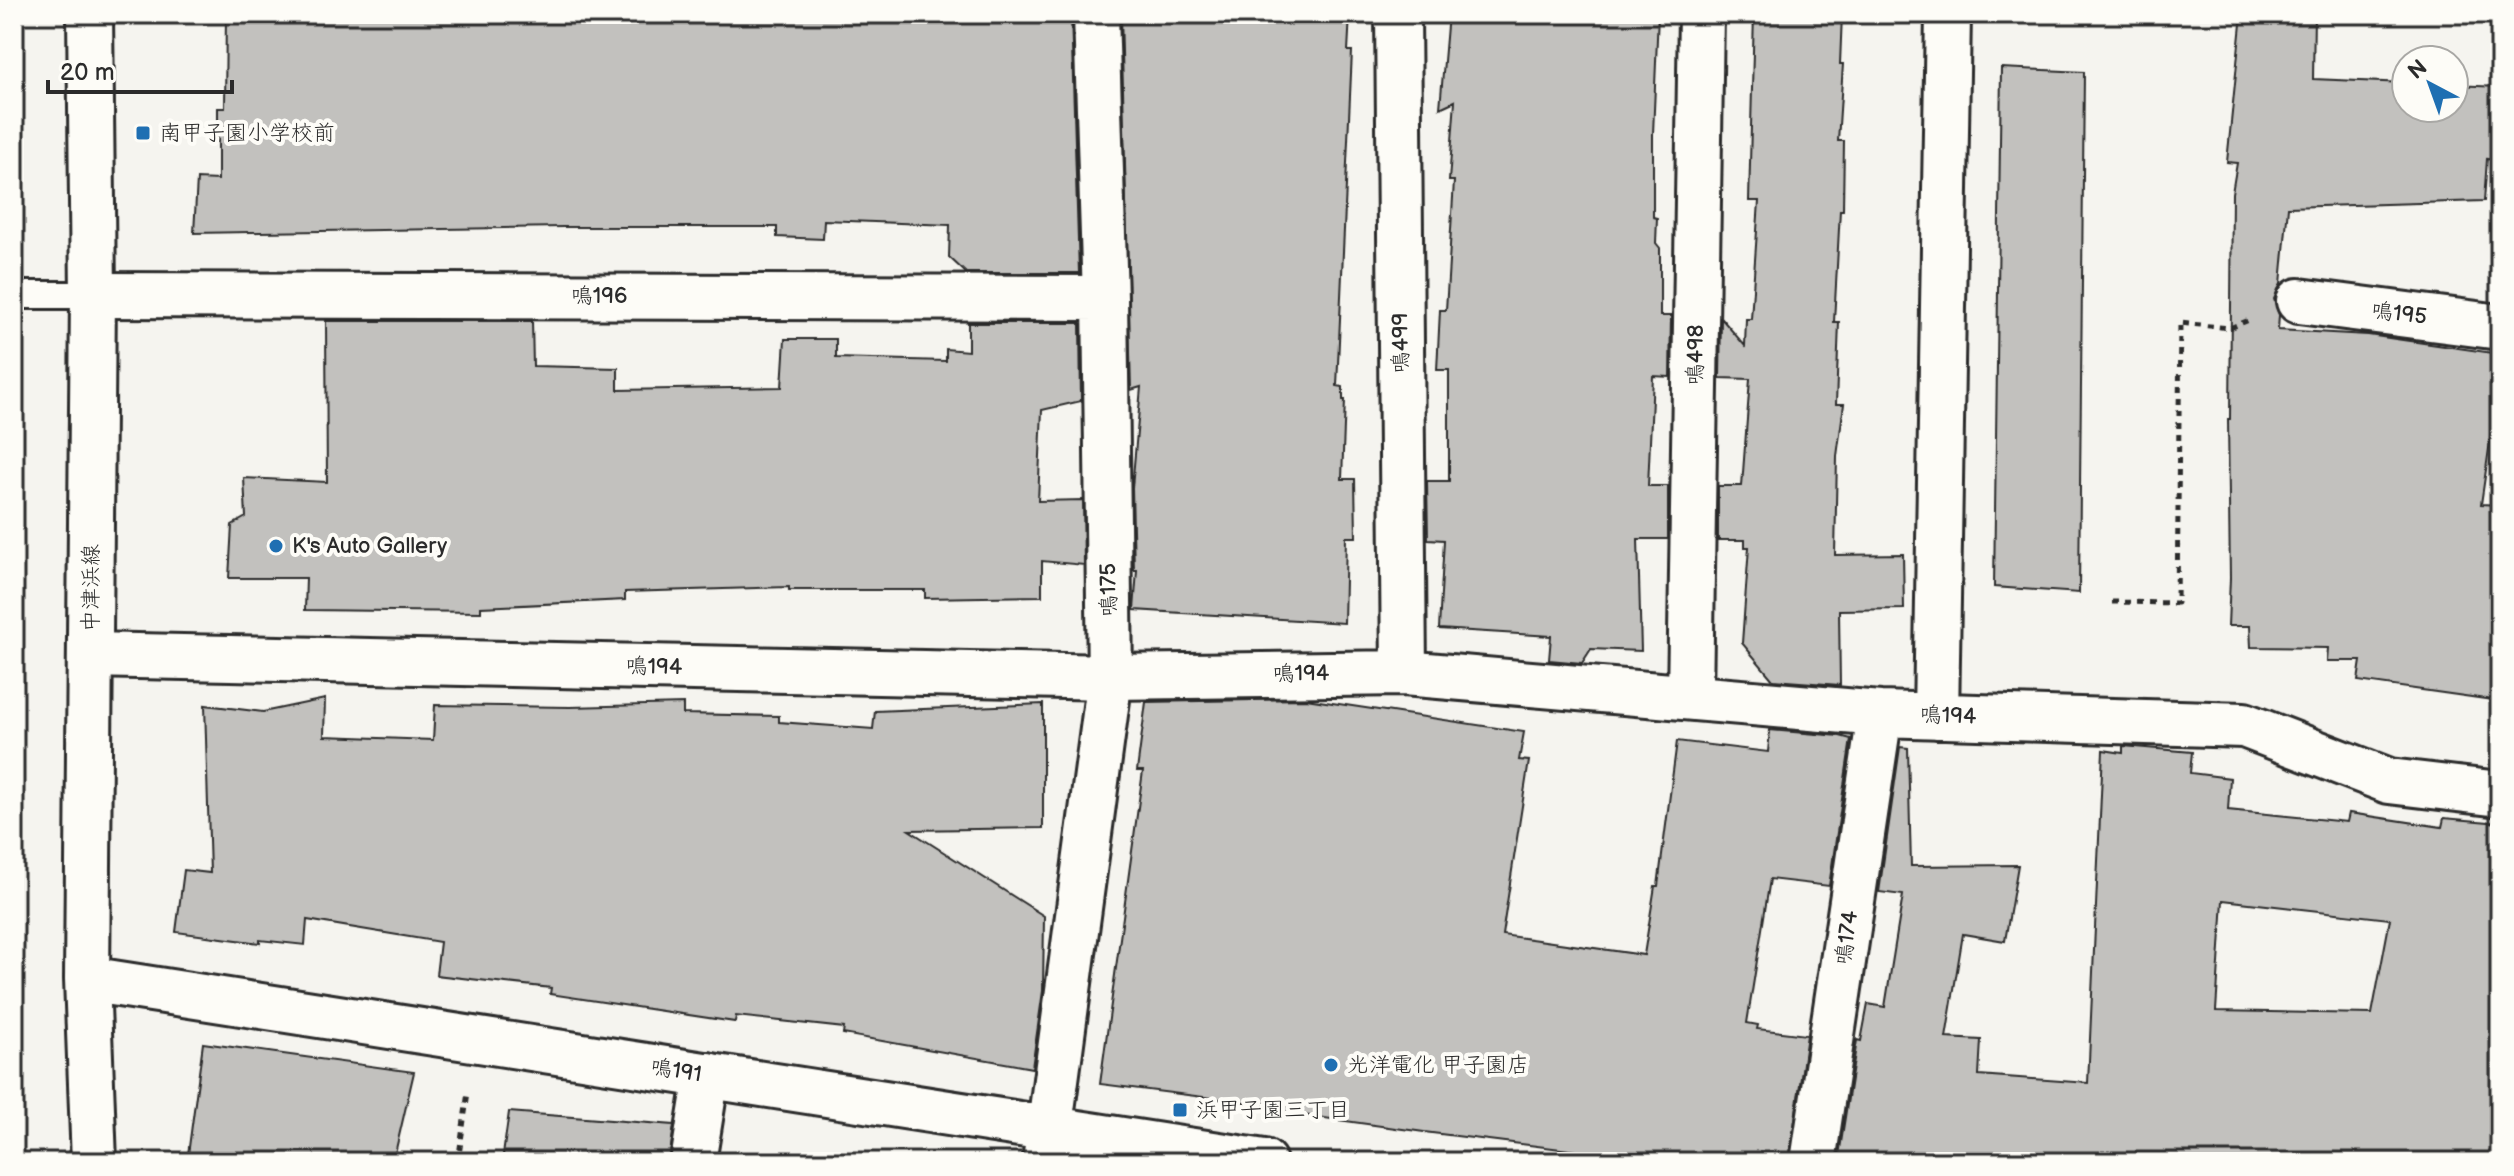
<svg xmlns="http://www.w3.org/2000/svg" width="2514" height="1176" viewBox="0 0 2514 1176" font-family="'Balsamiq Sans','Klee One',sans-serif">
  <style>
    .building { fill: #c2c1be; stroke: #2b2b2b; stroke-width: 2; fill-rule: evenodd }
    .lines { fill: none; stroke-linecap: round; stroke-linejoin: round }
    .service-casing { stroke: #2b2b2b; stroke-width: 32 }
    .minor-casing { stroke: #2b2b2b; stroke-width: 50 }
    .tertiary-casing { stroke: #2b2b2b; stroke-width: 50 }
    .path { stroke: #2b2b2b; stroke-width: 5; stroke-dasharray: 6 6; stroke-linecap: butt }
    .service { stroke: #fdfcf7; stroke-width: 26 }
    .minor { stroke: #fdfcf7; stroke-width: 44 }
    .tertiary { stroke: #fdfcf7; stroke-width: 44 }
    .poi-dot { fill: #1f6fb2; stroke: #fdfcf7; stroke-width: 3 }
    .labels { text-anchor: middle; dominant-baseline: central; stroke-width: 8; stroke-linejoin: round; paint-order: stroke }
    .poi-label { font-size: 22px; fill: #2b2b2b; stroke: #fdfcf7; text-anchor: start }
    .street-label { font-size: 22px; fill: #2b2b2b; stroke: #fdfcf7 }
  </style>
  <rect width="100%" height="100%" fill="#f5f4ef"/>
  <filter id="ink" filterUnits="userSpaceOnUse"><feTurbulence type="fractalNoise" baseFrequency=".0125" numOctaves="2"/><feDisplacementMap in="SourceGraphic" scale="16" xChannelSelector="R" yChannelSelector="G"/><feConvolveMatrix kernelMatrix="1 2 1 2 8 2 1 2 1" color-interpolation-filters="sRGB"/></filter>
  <g filter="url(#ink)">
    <path class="building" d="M226 14H1071L1079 273H966L949 257 950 225 824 220 823 239 777 237V227H563L194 233 197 179 218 180V108H225Z
      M1121 14H1350L1348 51H1352L1337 386 1343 387V400H1345L1342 479H1355L1356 537H1346L1344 623 1134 610 1137 570H1134L1132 488 1141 387 1131 390Z
      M1448 14H1658L1653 134V217L1657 218 1656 243 1660 248V316H1671L1670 377 1653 376 1648 486H1668V539H1638L1641 651 1591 649 1582 663 1549 660 1551 636 1439 629 1444 540 1428 539 1427 481H1449V370H1437L1440 310H1446L1454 181H1449L1455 101 1440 108Z
      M1754 14H1842L1840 64H1843L1838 141H1844L1843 210H1840L1834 322H1839L1836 404H1844L1837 456 1835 555 1903 554 1904 609 1839 610 1840 685 1773 680 1742 643 1749 547H1745V540H1718V486H1742L1750 379 1720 378 1721 318 1745 346 1746 319H1751L1759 201H1749Z
      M2242 14H2314L2313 79 2406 83V108H2454V85L2500 87V161L2487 159 2484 201 2288 207 2281 284 2274 299 2279 315 2278 330 2368 335 2500 354V373L2481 504 2500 505V701L2358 681 2361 661H2327L2328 648 2251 647 2250 626H2228L2230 578 2228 419H2230L2232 193 2237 163 2227 162Z
      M2001 68 2084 72 2079 593 1994 587Z
      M326 321H532L533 366 618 368V390L782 387 785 339H836V358L946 361V349L968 351V323H1080L1081 401 1042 410 1038 501 1083 500 1084 565 1042 561V596L925 598V590H789V587L625 592V600L481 607V612L305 610 306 578H229L232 525 246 517 244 478 327 482Z
      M325 699 324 736 433 740 435 705 570 707 683 704V714L779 716V722L873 729 875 711 1043 704V828L909 830 1044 916 1043 991 1032 1068 843 1034 844 1028 736 1016 735 1022 550 994 551 988 436 975 440 942 307 920 305 945 260 940V943L176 932 184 870 210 873 205 705 263 712Z
      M1306 699 1524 732 1519 760 1529 761 1502 935 1644 955 1655 886H1658L1677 741 1768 752 1770 730 1840 736 1851 739 1829 886 1770 879 1747 1023 1758 1025 1757 1029 1807 1035 1789 1162H1665L1424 1132 1274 1111V1106L1100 1084 1143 771H1137L1146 702Z
      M2123 746 2192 752 2190 773 2230 778 2228 810 2347 822 2349 813 2442 827 2444 818 2500 823V1162H1838L1857 1040 1861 1041 1868 1004 1885 1007 1903 895 1879 892 1900 747 1908 748 1911 866 2018 865 2005 941 1963 934 1946 1038 1981 1040 1979 1075 2088 1083 2103 750 2123 753ZM2223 900 2390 919 2372 1014 2216 1011Z
      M203 1043 414 1072 393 1162H187Z
      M509 1112 674 1125 669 1162H502Z"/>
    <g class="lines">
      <defs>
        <path id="service" d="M14 295H93"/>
        <path id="minor" d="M1398 14 1404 673
          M93 295 1105 298
          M2299 301 2500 327
          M90 655 1110 677 1404 673 1880 714 2244 725 2389 781 2500 794
          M1690 696 1701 14
          M1936 716 1948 14
          M693 1162 707 1075
          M1045 1162 1110 677 1105 298 1096 14
          M1813 1162 1880 714"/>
        <path id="tertiary" d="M90 14 93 295 87 979 94 1162
          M87 979 1264 1162"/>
      </defs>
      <use href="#service" class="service-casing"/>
      <use href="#minor" class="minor-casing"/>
      <use href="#tertiary" class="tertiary-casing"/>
      <path class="path" d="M2112 602 2177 603 2180 323 2230 328 2249 320
        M458 1162 468 1092"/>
      <use href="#service" class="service"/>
      <use href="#minor" class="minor"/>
      <use href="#tertiary" class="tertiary"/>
    </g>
  </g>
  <g class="poi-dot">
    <rect x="135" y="125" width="16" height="16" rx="4"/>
    <circle cx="276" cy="546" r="8"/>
    <circle cx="1331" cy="1065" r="8"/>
    <rect x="1172" y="1102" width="16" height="16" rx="4"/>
  </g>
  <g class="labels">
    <g class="poi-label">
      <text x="159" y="133">南甲子園小学校前</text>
      <text x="292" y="546">K's Auto Gallery</text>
      <text x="1347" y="1065">光洋電化 甲子園店</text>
      <text x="1196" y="1110">浜甲子園三丁目</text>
    </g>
    <g class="street-label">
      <text x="599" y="296">鳴196</text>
      <text transform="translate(2399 314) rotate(7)">鳴195</text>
      <text transform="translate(1401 343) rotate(-91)">鳴499</text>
      <text transform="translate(1696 355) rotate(-89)">鳴498</text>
      <text transform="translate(91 588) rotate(-90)">中津浜線</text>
      <text transform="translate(1109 590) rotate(-91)">鳴175</text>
      <text transform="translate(654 667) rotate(1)">鳴194</text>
      <text transform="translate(1301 674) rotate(-1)">鳴194</text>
      <text transform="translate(1948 716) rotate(2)">鳴194</text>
      <text transform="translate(1847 938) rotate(-82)">鳴174</text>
      <text transform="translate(676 1071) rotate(9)">鳴191</text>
    </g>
  </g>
  <rect width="2514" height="1176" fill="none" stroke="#fdfcf7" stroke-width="48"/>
  <rect x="24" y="24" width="2466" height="1128" fill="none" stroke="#2b2b2b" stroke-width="3" filter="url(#ink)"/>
  <g transform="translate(2430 84) rotate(319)"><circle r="38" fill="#fdfcf7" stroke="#a9a8a5" stroke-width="2"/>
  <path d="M0-6L14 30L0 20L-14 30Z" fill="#1f6fb2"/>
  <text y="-12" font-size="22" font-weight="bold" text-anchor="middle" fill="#2b2b2b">N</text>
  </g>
  <path d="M48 80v12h184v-12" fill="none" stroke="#2b2b2b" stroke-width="4"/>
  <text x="60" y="80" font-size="24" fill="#2b2b2b" stroke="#fdfcf7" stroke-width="6" paint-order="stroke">20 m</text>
</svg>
